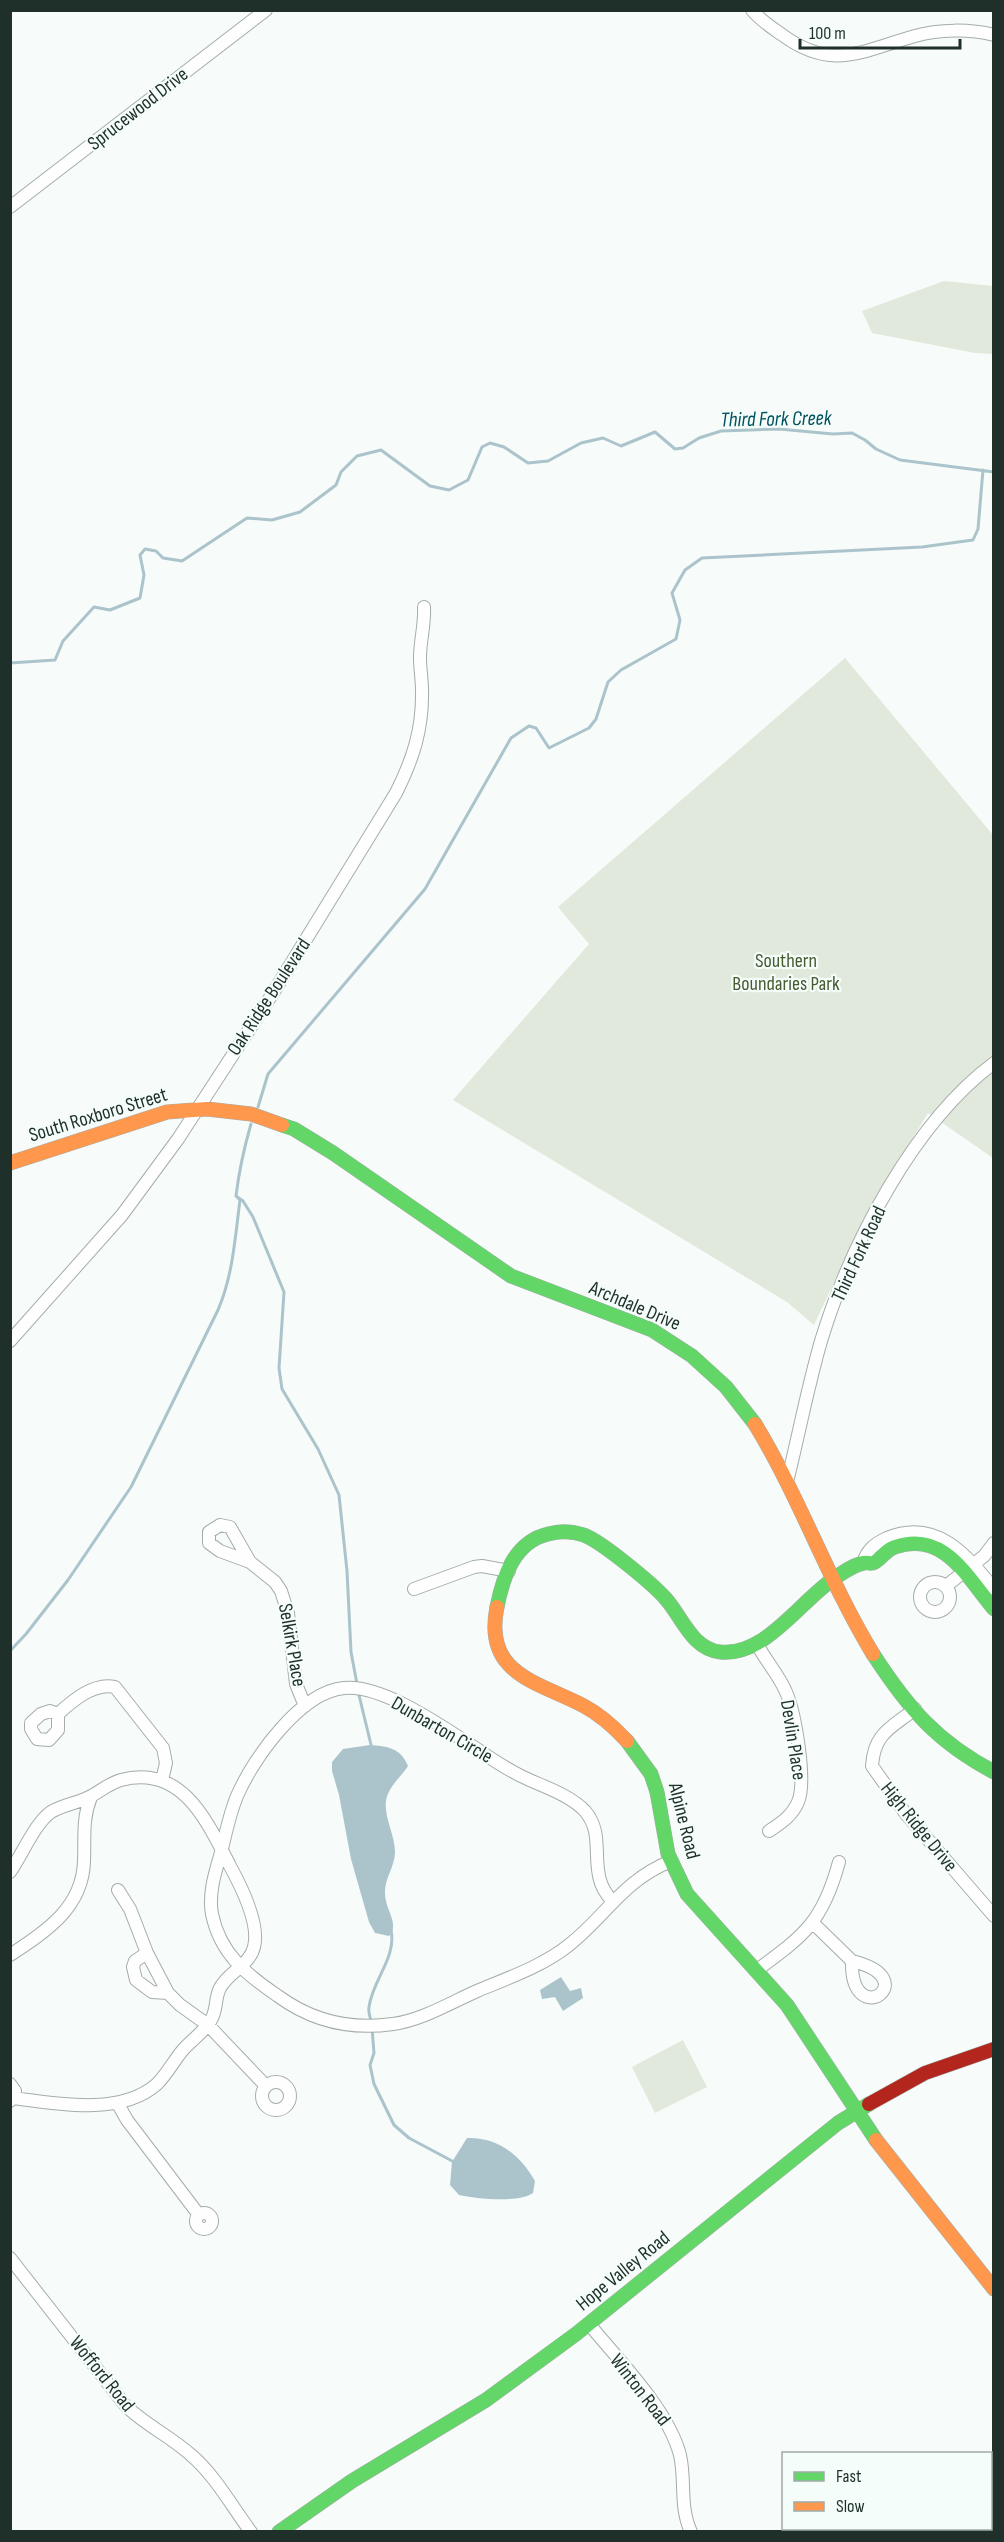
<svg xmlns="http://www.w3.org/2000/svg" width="1004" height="2542" viewBox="0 0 1004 2542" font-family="'Sofia Sans Condensed',sans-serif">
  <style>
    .green { fill: #e0e9db }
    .water { fill: #abc4cb }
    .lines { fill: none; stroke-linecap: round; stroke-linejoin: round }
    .stream { stroke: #abc4cb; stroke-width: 3 }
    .street-casing { stroke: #a4adaa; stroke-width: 14 }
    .fast-casing { stroke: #a4adaa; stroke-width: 15 }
    .slow-casing { stroke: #a4adaa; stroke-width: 15 }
    .jam-casing { stroke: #a4adaa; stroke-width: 15 }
    .street { stroke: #fefefe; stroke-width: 12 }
    .fast { stroke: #63d668; stroke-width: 14 }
    .slow { stroke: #ff974d; stroke-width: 14 }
    .jam { stroke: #b3261e; stroke-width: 14 }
    .labels { text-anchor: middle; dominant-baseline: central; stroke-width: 4.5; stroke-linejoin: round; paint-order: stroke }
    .street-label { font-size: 20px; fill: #1f302b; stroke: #f5fdfa }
    .park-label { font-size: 20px; fill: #465b30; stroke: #f5fdfa }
    .water-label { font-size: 21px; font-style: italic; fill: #00505f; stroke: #f5fdfa }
  </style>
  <rect width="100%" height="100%" fill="#f7fbf9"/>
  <path class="green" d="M944 281 993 286V354L975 353 872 333 862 311Z
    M845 658 993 835V1158L928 1113 864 1218 814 1325 787 1302 453 1100 589 944 558 907Z
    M683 2040 707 2087 655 2113 632 2067Z"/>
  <path class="water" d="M370 1745C387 1746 401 1748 408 1766 401 1777 388 1787 386 1801 384 1818 395 1835 395 1852 395 1869 381 1881 386 1901 388 1912 399 1926 389 1936L375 1933 369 1922 351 1859 339 1795 332 1771V1762L343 1749Z
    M561 1977 570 1991 581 1988 583 1998 563 2011 555 1997 542 1999 540 1990Z
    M467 2138C498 2137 520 2155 535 2181L533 2193C519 2203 477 2199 459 2195L450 2185 452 2162Z"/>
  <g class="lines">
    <path class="stream" d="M10 663 55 660 63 641 94 607 110 610 140 598 144 575 140 555 145 549 156 551 163 558 182 561 247 518 272 520 300 512 336 485 341 472 357 456 381 450 430 486 449 490 468 480 482 447 490 443 504 447 528 463 548 461 581 443 603 438 621 446 655 432 675 449 683 448 699 438 721 431 779 429 833 434 852 433 865 440 876 449 900 460 994 472
      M258 1107 268 1074 425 889 511 738 529 726 536 728 549 748 589 728 596 719 608 682 621 670 676 639 680 620 672 593 685 570 702 558 922 547 973 540 978 529 983 470
      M236 1196 243 1201 253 1217 284 1292 279 1368 282 1389 318 1449 339 1495 347 1571 351 1652 357 1684
      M10 1651 26 1634 68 1580 131 1487 218 1310C233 1275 235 1238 240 1200L236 1196C239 1171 244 1148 251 1124
      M358 1691 372 1749
      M371 2021C370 2017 368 2011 369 2007 372 1981 397 1957 391 1930
      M372 2028 374 2053 370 2065 374 2084 394 2125 409 2138 454 2162
      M978 2528 980 2532
      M922 2532 927 2528"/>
    <defs>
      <path id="street" d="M752 10C760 20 771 27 781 34 832 72 861 51 915 36 939 29 970 29 994 35
        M10 207 266 10
        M10 1341 122 1215 178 1139 273 993 396 793C413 759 423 729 422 690 422 679 420 669 420 658 420 640 425 625 424 607
        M788 1478C799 1433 808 1386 821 1341 850 1246 913 1123 994 1063
        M250 1562 230 1527 220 1525 209 1532V1543L220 1551 250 1562 275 1582 281 1591 288 1613 296 1684 305 1706
        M863 1563C867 1550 874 1544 887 1538 936 1518 966 1554 994 1589
        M920 1597a15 15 0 1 1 30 0a15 15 0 1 1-30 0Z
        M946 1586 984 1556 994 1543
        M414 1589 474 1567 482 1566 509 1571
        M757 1644C765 1660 779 1675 786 1692 795 1712 807 1782 798 1802 792 1816 781 1823 769 1831
        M915 1709C891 1728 874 1733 872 1766L906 1814 994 1916
        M50 1711 58 1714V1730L49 1740 37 1739 31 1729V1723L41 1714Z
        M58 1714C72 1701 94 1682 115 1687L163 1748 166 1763 162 1780
        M10 1872C22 1855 35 1823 51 1812 64 1804 80 1803 93 1795 102 1790 110 1783 121 1780 182 1764 207 1821 230 1866 241 1886 260 1924 254 1947 250 1965 228 1972 220 1988 215 1997 217 2009 212 2018 206 2031 191 2040 182 2051 173 2062 167 2074 157 2084 121 2116 58 2104 13 2098
        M118 1890 130 1909 147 1953 168 1993 180 2005 208 2025 266 2086
        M612 1901C607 1895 602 1888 600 1880 593 1856 603 1832 585 1811 569 1794 541 1786 521 1776 507 1769 493 1760 480 1751 447 1730 384 1684 344 1688 300 1692 253 1759 237 1796 230 1813 226 1831 222 1849 216 1870 208 1892 212 1914 220 1954 247 1975 278 1996 312 2021 351 2030 393 2024 422 2020 450 2003 477 1991 508 1978 543 1966 569 1945 607 1915 622 1881 671 1861
        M814 1924 852 1961C850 2033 927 1979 852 1961
        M147 1953 135 1961 133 1967 136 1980 152 1992 168 1993
        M10 1955C46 1932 83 1907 84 1861 85 1838 82 1819 91 1797
        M757 1970C805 1935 823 1921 839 1862
        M262 2096a14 14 0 1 1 28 0a14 14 0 1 1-28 0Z
        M10 2084 15 2091 10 2101
        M118 2104 127 2120 199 2215
        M196 2221a8 8 0 1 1 16 0a8 8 0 1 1-16 0Z
        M10 2258 125 2405C145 2425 170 2436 191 2455 214 2474 233 2508 251 2532
        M589 2324C619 2361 668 2409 680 2455 686 2481 679 2506 691 2532"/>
      <path id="fast" d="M282 1125 294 1129 333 1153 511 1276 652 1330 692 1356 726 1387 755 1424
        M497 1607C503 1577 514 1542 548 1534 559 1531 572 1531 584 1535 602 1542 653 1584 666 1599 682 1617 692 1649 720 1652 764 1657 799 1603 832 1580 841 1574 852 1565 864 1563 867 1562 869 1564 873 1563 881 1560 885 1550 895 1547 944 1530 967 1577 994 1609
        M873 1654C908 1708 937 1742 994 1772
        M627 1741 651 1774 657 1792 668 1854 687 1894 787 2005 876 2140
        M279 2532 352 2481 486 2400 576 2334 838 2123 869 2104"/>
      <path id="slow" d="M10 1163 167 1112 207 1109 251 1114 282 1125
        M755 1424C800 1498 828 1580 873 1654
        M497 1607C483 1675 539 1682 584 1706 601 1715 614 1727 627 1741
        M876 2140 994 2289"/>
      <path id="jam" d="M869 2104 925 2073 994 2049"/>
    </defs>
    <use href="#street" class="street-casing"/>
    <use href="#fast" class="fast-casing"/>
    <use href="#slow" class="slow-casing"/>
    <use href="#jam" class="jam-casing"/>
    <use href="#street" class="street"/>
    <use href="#fast" class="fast"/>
    <use href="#slow" class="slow"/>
    <use href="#jam" class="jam"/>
  </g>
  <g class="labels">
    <g class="street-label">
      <text transform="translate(138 109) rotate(-38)">Sprucewood Drive</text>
      <text transform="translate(269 997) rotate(-57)">Oak Ridge Boulevard</text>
      <text transform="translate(98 1115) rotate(-17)">South Roxboro Street</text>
      <text transform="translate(859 1254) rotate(-65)">Third Fork Road</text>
      <text transform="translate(635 1306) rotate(23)">Archdale Drive</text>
      <text transform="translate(292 1645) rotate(80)">Selkirk Place</text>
      <text transform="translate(442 1730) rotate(30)">Dunbarton Circle</text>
      <text transform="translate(793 1740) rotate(81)">Devlin Place</text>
      <text transform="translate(684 1821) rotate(76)">Alpine Road</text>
      <text transform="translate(919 1827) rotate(51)">High Ridge Drive</text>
      <text transform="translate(623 2271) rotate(-39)">Hope Valley Road</text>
      <text transform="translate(102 2374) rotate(51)">Wofford Road</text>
      <text transform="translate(640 2390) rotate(52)">Winton Road</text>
    </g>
    <g class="park-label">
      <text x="786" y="961">Southern<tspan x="786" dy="23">Boundaries Park</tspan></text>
    </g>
    <g class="water-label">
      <text transform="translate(776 419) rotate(-1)">Third Fork Creek</text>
    </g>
  </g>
  <rect width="1004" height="2542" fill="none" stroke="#1f302b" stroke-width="24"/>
  <rect x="782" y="2452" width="210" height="78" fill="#f5fdfa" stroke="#9faba7" stroke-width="1.5"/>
  <rect x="794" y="2472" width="30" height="9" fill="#63d668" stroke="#9faba7" stroke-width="1.5"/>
  <text x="836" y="2482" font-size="18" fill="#1f302b">Fast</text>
  <rect x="794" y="2502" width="30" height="9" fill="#ff974d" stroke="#9faba7" stroke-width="1.5"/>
  <text x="836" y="2512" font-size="18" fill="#1f302b">Slow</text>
  <path d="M800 39v9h160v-9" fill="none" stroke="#1f302b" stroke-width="3"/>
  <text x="809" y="39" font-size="18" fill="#1f302b" stroke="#f5fdfa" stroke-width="4.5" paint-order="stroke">100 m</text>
</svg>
